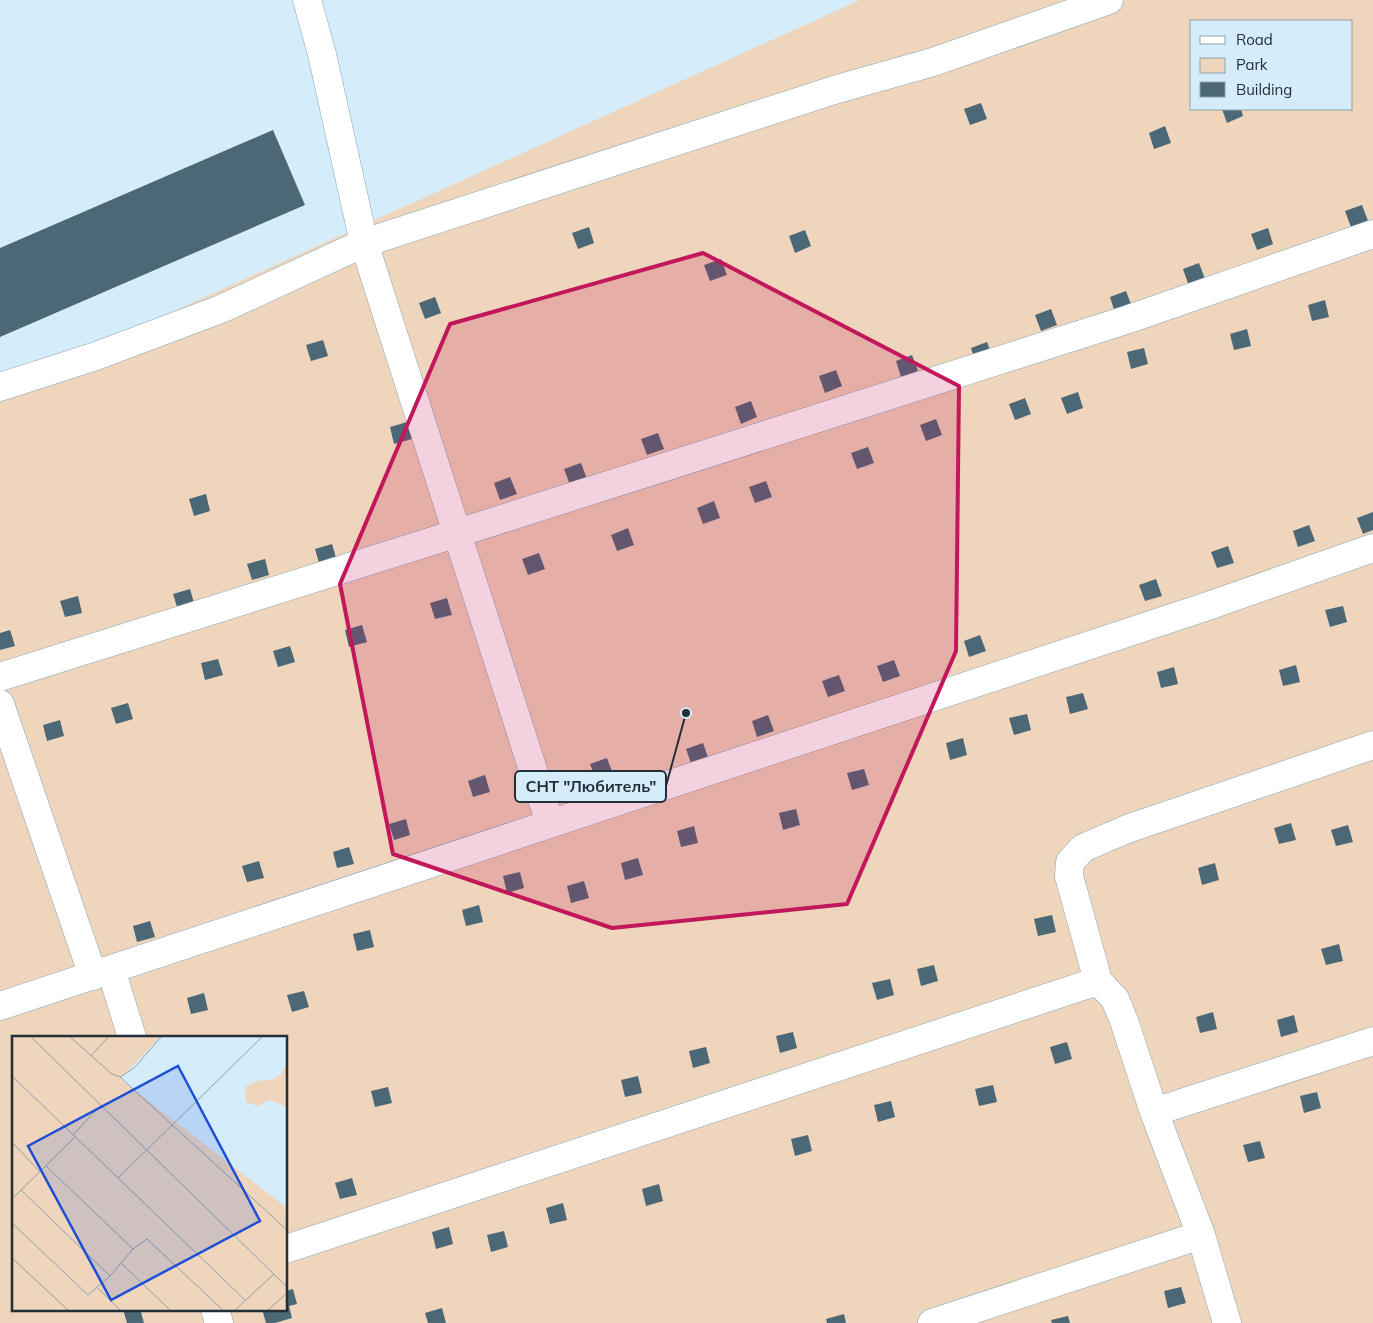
<svg xmlns="http://www.w3.org/2000/svg" width="1373" height="1323" viewBox="0 0 1373 1323" font-family="Mulish,sans-serif">
  <style>
    .green { fill: #eed5bb; fill-rule: evenodd }
    .building { fill: #4c6776 }
    .lines { fill: none; stroke-linecap: round; stroke-linejoin: round }
    .minor-casing { stroke: #88a5b5; stroke-width: 29 }
    .minor { stroke: #fff; stroke-width: 28 }
    .marked { fill: #c2185b; fill-opacity: 0.2; stroke: #c2185b; stroke-width: 4; stroke-linejoin: round }
    .inset-road { fill: none; stroke: #8ea1ac; stroke-width: 1 }
    .view { fill: #1d4ed8; fill-opacity: 0.15; stroke: #1d4ed8; stroke-width: 2.5 }
    .inset-edge { fill: none; stroke: #232f36; stroke-width: 2.5 }
    .leader { fill: none; stroke: #232f36; stroke-width: 2 }
    .callout-dot { fill: #232f36; stroke: #d5edfb; stroke-width: 2 }
    .callout { fill: #d5edfb; stroke: #232f36; stroke-width: 2 }
    .callout-label { font-size: 16px; text-anchor: middle; font-weight: bold; fill: #232f36 }
  </style>
  <rect width="100%" height="100%" fill="#d5edfb"/>
  <path class="green" d="M860 0H1373V1323H0V390ZM1192 21H1352V109H1192ZM14 1037H286V1309H14Z"/>
  <path class="building" d="M981 103 987 119 970 125 964 109Z
    M1222 109H1241L1243 116 1227 123Z
    M1165 126 1171 143 1154 149 1149 133Z
    M273 130 305 205 0 337V248Z
    M1362 205 1368 221 1351 227 1345 211Z
    M589 227 594 243 578 249 572 233Z
    M1268 228 1273 244 1257 250 1251 234Z
    M805 230 811 246 795 253 789 236Z
    M721 259 727 275 710 281 704 265Z
    M1199 263 1205 279 1189 286 1183 269Z
    M1126 291 1132 307 1115 313 1110 297Z
    M435 297 441 313 425 319 419 303Z
    M1325 300 1329 317 1312 321 1308 305Z
    M1051 309 1057 325 1041 331 1035 315Z
    M1247 329 1251 346 1234 350 1230 334Z
    M323 340 328 356 311 361 306 345Z
    M987 342 993 358 976 364 971 348Z
    M1144 348 1148 364 1131 369 1127 352Z
    M912 355 918 371 901 377 896 361Z
    M836 370 842 386 825 393 819 376Z
    M1078 392 1083 408 1067 414 1061 398Z
    M1025 398 1031 414 1015 420 1009 404Z
    M751 401 757 417 741 424 735 407Z
    M936 419 942 435 926 441 920 425Z
    M407 422 412 439 394 444 390 427Z
    M658 433 664 449 647 455 641 439Z
    M868 447 874 463 857 469 851 453Z
    M581 463 587 479 570 485 564 469Z
    M510 477 517 494 500 500 494 483Z
    M766 481 772 497 755 503 749 487Z
    M206 494 210 511 194 516 189 499Z
    M714 501 720 518 703 524 697 508Z
    M1373 512V530L1363 534 1357 518Z
    M1309 525 1315 541 1298 547 1293 531Z
    M628 528 634 545 617 551 611 535Z
    M332 544 337 561 320 566 315 549Z
    M1228 546 1234 563 1217 568 1211 552Z
    M539 553 545 569 528 575 522 559Z
    M265 559 269 575 252 580 247 564Z
    M1156 579 1162 596 1145 601 1139 585Z
    M190 589 195 606 178 610 173 594Z
    M78 596 82 613 65 617 60 601Z
    M447 598 452 615 435 619 430 603Z
    M1343 606 1347 622 1330 627 1325 610Z
    M362 625 367 642 349 647 345 630Z
    M10 630 15 646 0 650V633Z
    M980 635 986 651 969 657 964 641Z
    M290 646 295 662 278 667 273 651Z
    M218 659 223 675 205 680 201 663Z
    M894 660 900 676 883 682 877 666Z
    M1296 665 1300 682 1283 686 1279 670Z
    M1174 667 1178 684 1161 688 1157 672Z
    M839 675 845 691 828 697 822 681Z
    M1083 693 1088 709 1070 714 1066 697Z
    M128 703 133 719 116 724 111 708Z
    M1027 714 1031 730 1014 735 1009 718Z
    M768 715 774 731 757 737 752 721Z
    M60 720 64 736 47 741 43 725Z
    M963 738 967 755 950 760 946 743Z
    M703 743 709 760 692 766 686 749Z
    M607 758 613 774 596 780 590 764Z
    M864 769 869 785 852 790 847 773Z
    M485 775 490 792 473 797 468 781Z
    M796 809 800 825 783 830 779 813Z
    M406 819 410 835 394 840 389 824Z
    M1291 823 1296 840 1279 844 1274 828Z
    M1348 825 1353 842 1336 846 1331 830Z
    M694 826 698 843 681 847 677 831Z
    M349 847 354 864 337 868 333 852Z
    M638 858 643 875 625 880 621 863Z
    M259 861 264 878 247 882 242 866Z
    M1215 863 1219 880 1202 885 1198 868Z
    M520 872 524 888 507 893 503 876Z
    M584 881 589 898 571 903 567 886Z
    M479 905 483 922 466 926 462 910Z
    M1052 915 1056 932 1038 936 1034 919Z
    M150 921 155 937 137 942 133 926Z
    M370 930 374 947 357 951 353 934Z
    M1339 944 1343 961 1326 965 1321 949Z
    M934 965 938 981 921 986 917 969Z
    M890 979 894 995 877 1000 872 983Z
    M304 991 309 1007 292 1012 287 995Z
    M204 993 208 1010 191 1014 187 998Z
    M1213 1012 1217 1029 1200 1033 1196 1017Z
    M1294 1015 1298 1032 1281 1037 1277 1020Z
    M793 1032 797 1048 780 1053 776 1036Z
    M1067 1042 1072 1059 1055 1064 1050 1047Z
    M706 1047 710 1063 693 1068 689 1051Z
    M638 1076 642 1093 625 1097 621 1080Z
    M993 1085 997 1102 979 1106 975 1089Z
    M388 1087 392 1103 375 1107 371 1091Z
    M1317 1092 1321 1108 1304 1113 1300 1096Z
    M891 1101 895 1117 878 1122 874 1105Z
    M808 1135 812 1151 795 1156 791 1139Z
    M1260 1141 1265 1158 1248 1162 1243 1145Z
    M352 1178 357 1195 340 1199 335 1183Z
    M659 1184 663 1201 646 1206 642 1189Z
    M563 1203 567 1220 550 1224 546 1208Z
    M449 1227 453 1244 436 1249 432 1232Z
    M504 1231 508 1247 491 1252 487 1235Z
    M1181 1287 1186 1303 1168 1308 1164 1291Z
    M293 1289 297 1304 289 1306 292 1318 275 1323H266L262 1309H286V1291Z
    M442 1308 446 1323H428L425 1313Z
    M123 1309H140L144 1323H127Z
    M844 1314 846 1323H827L826 1319Z
    M1068 1316 1070 1323H1052L1051 1320Z"/>
  <g class="lines">
    <defs>
      <path id="minor" d="M307 0 322 54 364 243 550 823
        M0 387 96 356 221 309 364 243 834 90 933 62 1109 0
        M0 677 458 533 1129 319 1373 234
        M0 704 93 976
        M111 970 132 1037
        M1098 981 1115 999 1124 1021 1154 1112 1201 1235 1227 1323
        M0 1006 1205 607 1373 548
        M1154 1112 1373 1041
        M286 1249 1098 981 1069 876 1070 862 1083 848 1127 829 1373 745
        M215 1309 219 1323
        M932 1323 1201 1235"/>
    </defs>
    <use href="#minor" class="minor-casing"/>
    <use href="#minor" class="minor"/>
  </g>
  <path class="marked" d="M703 253 959 386 956 651 847 904 612 928 393 854 340 584 450 324Z"/>
  <g transform="translate(12 1036)">
    <rect width="275" height="275" fill="#d5edfb"/>
    <path d="M0 0H149L108 43 275 172V275H0ZM275 25V71L258 64 245 70 234 66 233 51 245 45 262 43 270 37Z" fill="#eed5bb"/>
    <path class="inset-road" d="M18 0 275 251M57 0 100 38 108 41 122 32 150 0M79 20 97 0M0 40 233 264M108 41 275 194M61 99 88 70M0 106 28 136M34 130 121 213 135 203 212 275M106 142 251 0M9 154 98 240M0 163 63 101M0 187 76 259 98 240 121 213M0 222 57 275M109 227 159 275M86 252 109 275M222 275 262 238M255 275 275 257"/>
    <path class="view" d="M166 30 248 185 99 264 16 110Z"/>
    <rect width="275" height="275" class="inset-edge"/>
  </g>
  <path class="leader" d="M686 713L666 786"/>
  <circle class="callout-dot" cx="686" cy="713" r="5"/>
  <rect class="callout" x="515" y="771" width="151" height="31" rx="5"/>
  <g class="callout-label">
    <text x="591" y="792">СНТ "Любитель"</text>
  </g>
  <rect x="1190" y="20" width="162" height="90" fill="#d5edfb" stroke="#8ea1ac"/>
  <rect x="1200" y="36" width="25" height="8" fill="#ffffff" stroke="#8ea1ac"/>
  <text x="1236" y="45" font-size="15" fill="#232f36">Road</text>
  <rect x="1200" y="58" width="25" height="15" fill="#eed5bb" stroke="#8ea1ac"/>
  <text x="1236" y="70" font-size="15" fill="#232f36">Park</text>
  <rect x="1200" y="82" width="25" height="15" fill="#4c6776" stroke="#8ea1ac"/>
  <text x="1236" y="95" font-size="15" fill="#232f36">Building</text>
</svg>
